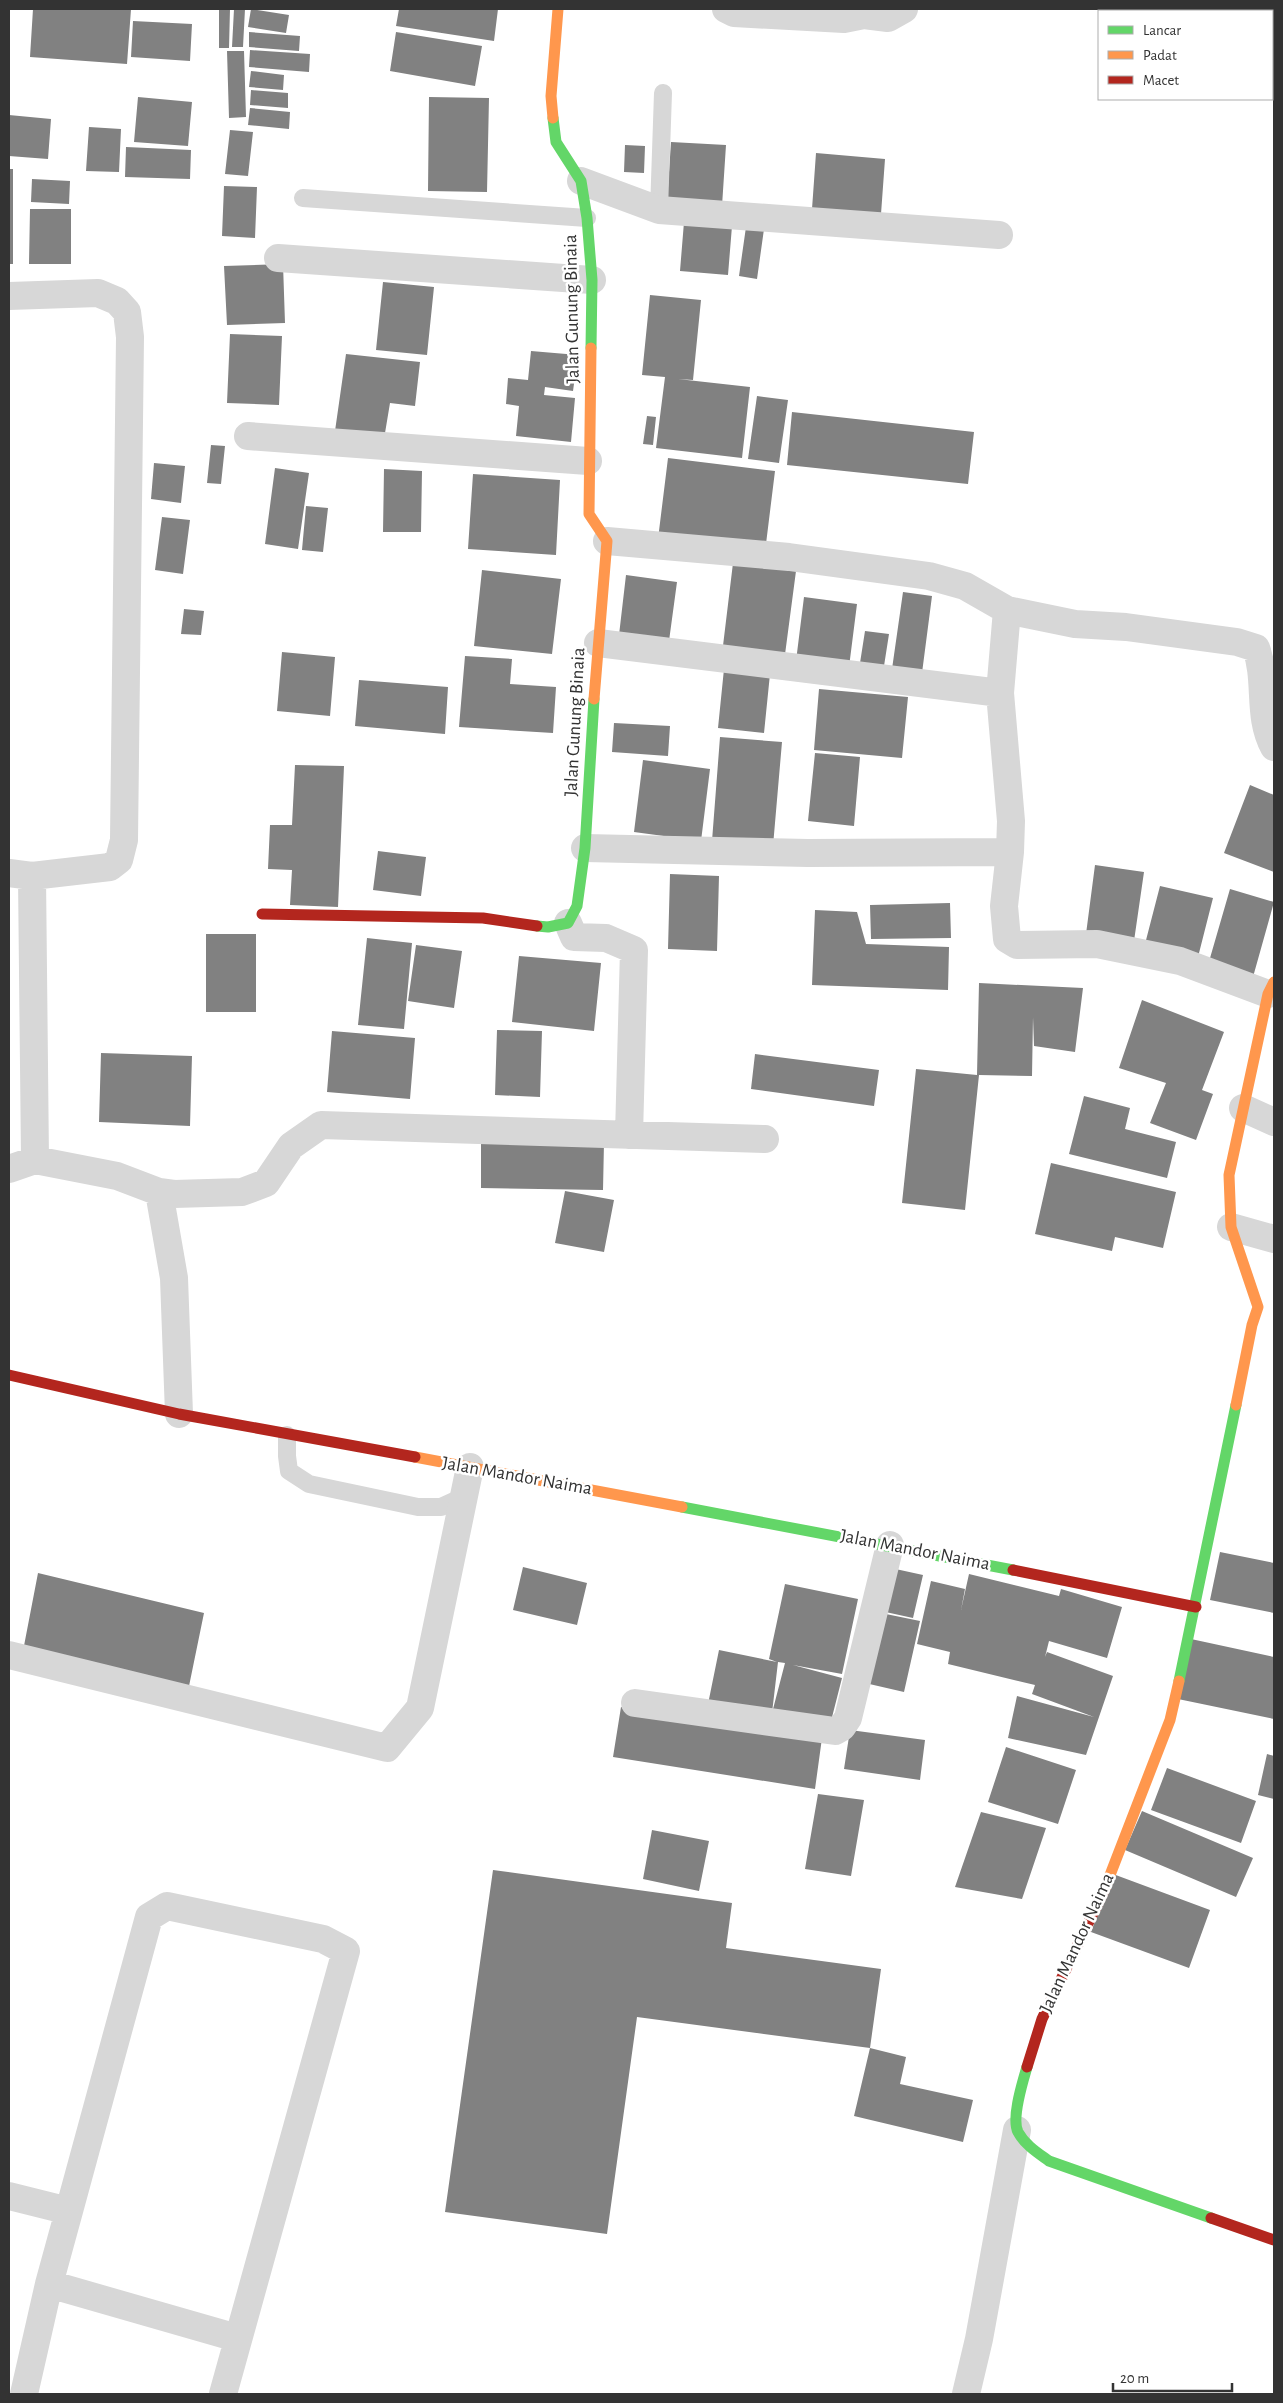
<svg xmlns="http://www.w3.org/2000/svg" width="1283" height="2403" viewBox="0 0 1283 2403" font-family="'Alegreya Sans',sans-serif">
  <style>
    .building { fill: #818181 }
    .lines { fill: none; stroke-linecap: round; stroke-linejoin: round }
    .lane { stroke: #d7d7d7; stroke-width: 18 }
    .street { stroke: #d7d7d7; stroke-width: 28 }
    .fast { stroke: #63d668; stroke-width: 11 }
    .slow { stroke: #ff974d; stroke-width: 11 }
    .jam { stroke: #b3261e; stroke-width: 11 }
    .labels { text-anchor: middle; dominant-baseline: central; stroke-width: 5; stroke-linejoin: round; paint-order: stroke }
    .street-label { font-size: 19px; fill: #333; stroke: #fff }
  </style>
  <rect width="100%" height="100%" fill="#fff"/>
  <path class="building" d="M33 9H131L127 64 30 57Z
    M219 9H230L229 48H219Z
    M234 9H245L243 47H232Z
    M251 9 289 15 286 33 248 27Z
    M399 9H498L494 41 396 26Z
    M133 21 192 24 190 61 131 57Z
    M249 32 300 36 299 51 249 47Z
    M396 32 482 46 475 86 390 71Z
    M250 50 310 54 309 72 249 67Z
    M227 51H244L246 117 229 118Z
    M251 71 284 75 283 90 249 87Z
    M251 90 288 93V108L250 105Z
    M138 97 192 102 188 146 134 142Z
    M429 97 489 98 487 192 428 191Z
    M250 108 290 112 289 129 248 125Z
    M9 115 51 119 48 159 9 156Z
    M89 127 121 129 119 172 86 171Z
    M230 130 253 132 248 176 225 174Z
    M671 142 726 145 722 206 667 203Z
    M625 145 645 146 644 173 624 172Z
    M126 147 191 150 190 179 125 177Z
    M816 153 885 159 881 214 812 209Z
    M9 169H13V264H9Z
    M32 179 70 181 69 204 31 202Z
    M224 186 257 187 255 238 222 236Z
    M30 209H71V264H29Z
    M684 222 732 226 728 275 680 271Z
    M746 227 764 229 757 279 739 276Z
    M283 264 285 323 227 325 224 266Z
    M383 282 434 287 427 355 376 350Z
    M650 295 701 300 693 380 678 379 750 387 742 458 656 448 665 377 642 375Z
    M230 334 282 336 279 405 227 403Z
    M531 351 578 355 573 391 545 387 544 395 575 398 571 442 516 436 519 406 506 404 508 378 528 380Z
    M346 354 420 362 415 406 390 403 384 439 335 431Z
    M757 396 788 400 779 463 748 459Z
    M792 412 974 432 968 484 787 465Z
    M647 416 656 417 653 445 643 444Z
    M211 445 225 446 221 484 207 483Z
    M668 458 775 471 765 552 658 539Z
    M154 463 185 466 181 503 151 499Z
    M275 468 309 473 298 549 265 544Z
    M384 469 422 471 421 532H383Z
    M473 474 560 480 556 555 468 549Z
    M306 506 328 508 323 552 302 550Z
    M162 517 190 520 183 574 155 570Z
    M733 563 796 571 784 662 722 654Z
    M482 570 561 579 552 654 474 646Z
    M626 575 677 582 669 641 619 635Z
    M903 592 932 596 922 673 892 669Z
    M804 597 857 604 849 667 796 661Z
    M184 609 204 611 201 635 181 634Z
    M865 631 889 634 884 666 860 663Z
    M282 652 335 657 330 716 277 711Z
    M465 656 512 659 510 684 556 687 553 733 459 727Z
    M724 669 770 674 764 733 718 728Z
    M359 680 448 687 445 734 355 726Z
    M819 689 908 697 902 758 814 750Z
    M614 723 670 726 668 756 612 752Z
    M720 737 782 742 773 846 712 841Z
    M815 753 860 757 854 826 808 821Z
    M643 760 710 769 701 841 634 832Z
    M295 765 344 766 338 907 290 905 292 870 268 869 270 825H292Z
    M1250 785 1274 795V872L1224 853Z
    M378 851 426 857 421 896 373 890Z
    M1095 865 1144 872 1134 941 1086 934Z
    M670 874 719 876 717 951 668 949Z
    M1160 886 1213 898 1198 957 1145 944Z
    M1230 889 1274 902 1253 977 1208 965Z
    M950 903 951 938 871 939 870 905Z
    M815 910 857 912 866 944 949 947 948 990 812 985Z
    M206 934H256V1012H206Z
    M367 938 412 943 404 1029 358 1025Z
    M416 945 462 951 454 1008 408 1001Z
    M519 956 601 963 594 1031 512 1022Z
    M979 983 1083 988 1075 1052 1034 1046 1033 1017 1032 1076 979 1075 965 1210 902 1203 916 1069 977 1075Z
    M1142 1000 1224 1032 1202 1090 1213 1094 1196 1140 1150 1123 1166 1083 1119 1068Z
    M497 1030 542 1031 540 1097 495 1095Z
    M332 1031 415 1038 410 1099 327 1092Z
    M101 1053 192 1056 190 1126 99 1122Z
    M755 1054 879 1070 874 1106 751 1089Z
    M1084 1096 1130 1108 1125 1129 1176 1142 1167 1178 1069 1154Z
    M481 1140 604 1142 603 1190 481 1188Z
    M1051 1163 1176 1192 1163 1248 1115 1237 1112 1251 1035 1234Z
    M565 1191 614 1200 604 1252 555 1243Z
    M1220 1552 1274 1563V1613L1210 1600Z
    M523 1567 587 1583 577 1625 513 1610Z
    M891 1568 923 1575 913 1618 881 1611Z
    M38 1573 204 1613 188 1691 23 1651Z
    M969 1574 1059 1596 1061 1589 1122 1607 1107 1658 1049 1641 1045 1657 1047 1652 1113 1676 1086 1755 1008 1738 1017 1696 1094 1717 1032 1694 1035 1685 948 1664 950 1652 917 1644 931 1581 965 1589 961 1610Z
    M785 1584 858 1599 842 1674 793 1665 842 1678 829 1729 772 1713 785 1663 778 1662 772 1713 707 1709 719 1650 777 1662 769 1659Z
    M881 1613 920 1621 904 1692 865 1683Z
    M1191 1639 1274 1657V1719L1178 1699Z
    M621 1707 822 1738 815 1789 613 1757Z
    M850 1730 925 1740 920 1780 844 1769Z
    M1006 1747 1076 1770 1058 1824 988 1802Z
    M1267 1754 1274 1756V1799L1258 1795Z
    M1167 1768 1256 1801 1241 1843 1151 1810Z
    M818 1794 864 1800 851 1876 805 1869Z
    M1142 1811 1253 1858 1236 1897 1125 1850Z
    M981 1812 1046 1828 1022 1899 955 1887Z
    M652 1830 709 1841 699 1891 643 1879Z
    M493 1870 732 1903 726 1948 881 1969 870 2048 906 2057 900 2084 973 2100 963 2142 854 2116 870 2048 637 2017 607 2234 445 2212Z
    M1113 1874 1210 1910 1189 1968 1091 1932Z"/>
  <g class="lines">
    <path class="lane" d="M303 198 587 218
      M659 210 663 93
      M287 1435V1456L289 1471 309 1484 418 1507H441L463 1497"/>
    <path class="street" d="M726 9 734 13 844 19 864 15 888 18 904 9
      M581 181 659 210 999 235
      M278 258 592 280
      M9 296 98 293 117 301 127 312 130 337 124 840 119 860 110 867 32 876
      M248 436 588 461
      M607 541 789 557 929 576 965 586 1007 610 1075 624 1126 627 1237 642 1256 648C1268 681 1257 716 1274 747
      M598 643 1000 693
      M585 848 808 853 1010 852 1011 821 1000 693 1007 610
      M1010 852 1004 906 1007 939 1017 945 1097 944 1180 961 1268 994
      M9 873 32 876 35 1160
      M568 923 574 937 606 938 634 950 629 1135
      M1243 1108 1274 1122
      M9 1169 35 1160 117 1176 159 1192 174 1278 179 1414
      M159 1192 174 1194 242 1192 266 1183 291 1146 321 1125 765 1139
      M1231 1227 1274 1239
      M9 1655 387 1748 420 1708 470 1467
      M635 1703 835 1731 842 1727 848 1718 890 1545
      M9 2196 69 2211 49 2284 24 2394
      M69 2211 149 1917 167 1906 323 1939 346 1951 223 2394
      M49 2284 237 2338
      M966 2394 979 2339 1017 2130"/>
    <path class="fast" d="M553 118 556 142 581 181 587 218 592 280 591 348
      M537 926 548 927 568 923 577 906 585 848 594 699
      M682 1507 1013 1570
      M1179 1681 1236 1405
      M1027 2067C1023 2081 1011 2118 1018 2132 1025 2145 1038 2153 1049 2161L1211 2218"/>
    <path class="slow" d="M553 118 551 96 558 9
      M591 348 589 514 607 541 594 699
      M1236 1405 1252 1325 1258 1307 1231 1227 1229 1175 1268 994 1274 982
      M415 1457 682 1507
      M1105 1888 1170 1720 1179 1681"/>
    <path class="jam" d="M262 914 483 918 537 926
      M9 1375 179 1414 415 1457
      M1013 1570 1196 1607
      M1027 2067 1042 2019 1105 1888
      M1211 2218 1274 2240"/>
  </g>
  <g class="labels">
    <g class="street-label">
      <text transform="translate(572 309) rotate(-91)">Jalan Gunung Binaia</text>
      <text transform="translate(575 722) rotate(-87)">Jalan Gunung Binaia</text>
      <text transform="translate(517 1476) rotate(10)">Jalan Mandor Naima</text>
      <text transform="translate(915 1550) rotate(11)">Jalan Mandor Naima</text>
      <text transform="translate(1077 1943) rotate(-65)">Jalan Mandor Naima</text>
    </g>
  </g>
  <rect width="1283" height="2403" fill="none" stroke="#333333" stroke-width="20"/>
  <rect x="1098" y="10" width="175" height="90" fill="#ffffff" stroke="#adadad"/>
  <rect x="1108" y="26" width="25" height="8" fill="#63d668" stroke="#adadad"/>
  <text x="1143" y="35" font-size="15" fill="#333333">Lancar</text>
  <rect x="1108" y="51" width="25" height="8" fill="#ff974d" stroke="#adadad"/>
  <text x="1143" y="60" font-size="15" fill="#333333">Padat</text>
  <rect x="1108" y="76" width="25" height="8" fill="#b3261e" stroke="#adadad"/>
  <text x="1143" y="85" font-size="15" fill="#333333">Macet</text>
  <path d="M1113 2383v8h119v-8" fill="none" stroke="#333333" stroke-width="2.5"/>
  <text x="1120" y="2383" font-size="15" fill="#333333" stroke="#ffffff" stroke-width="4" paint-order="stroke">20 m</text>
</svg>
